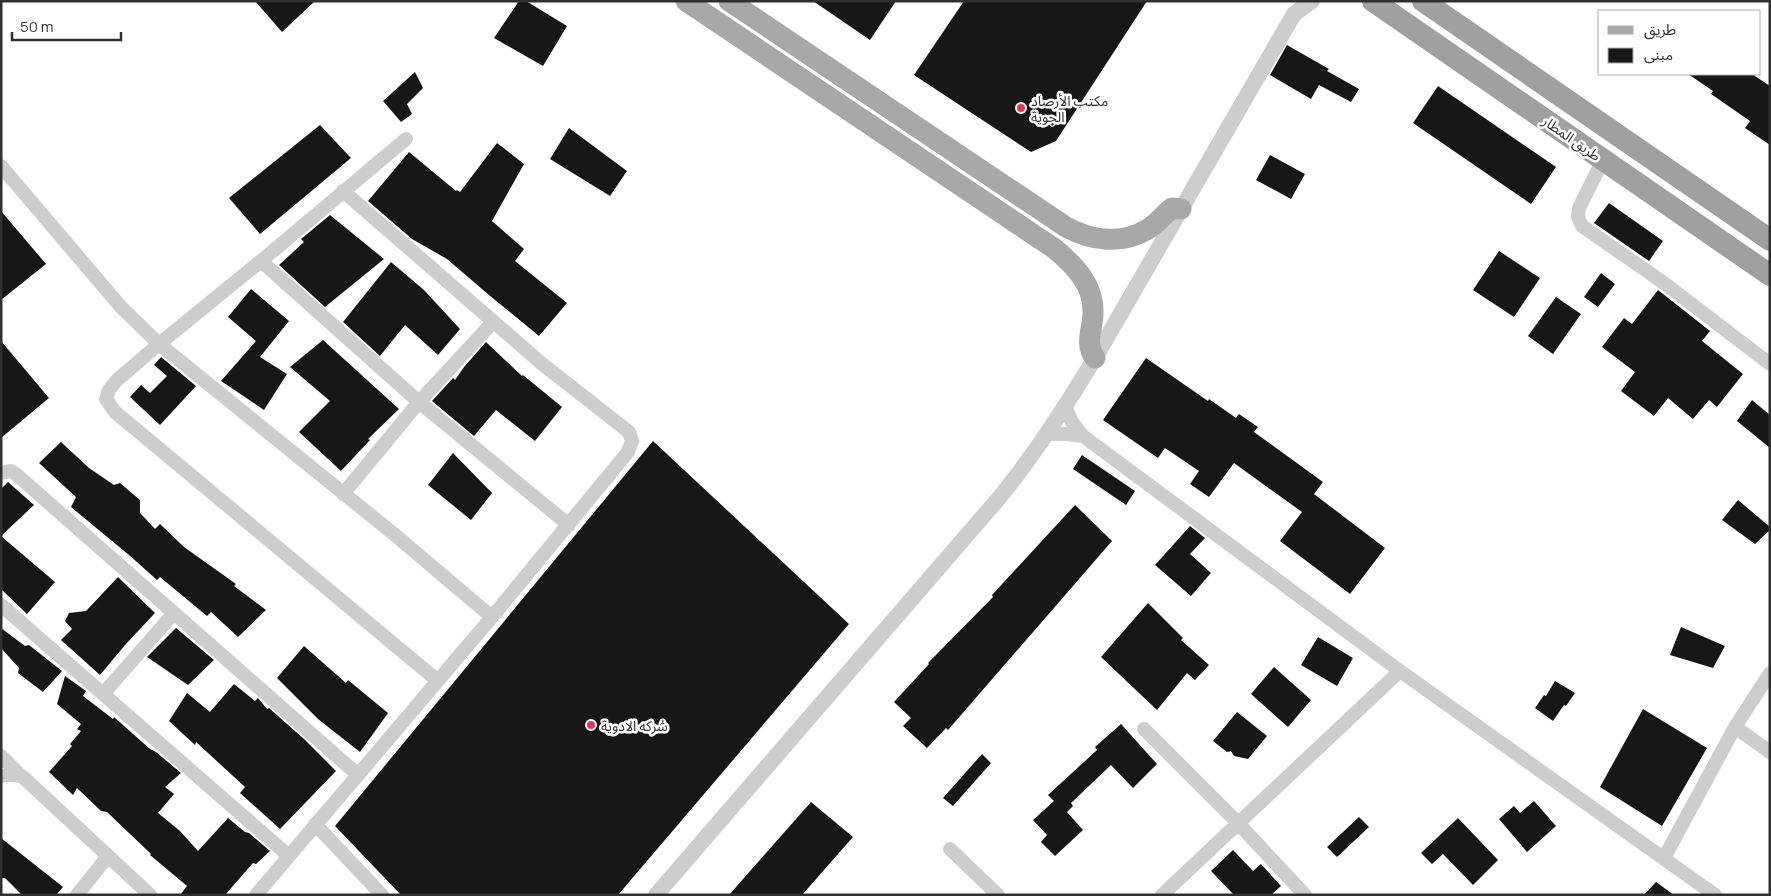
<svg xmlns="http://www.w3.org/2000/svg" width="1771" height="896" viewBox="0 0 1771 896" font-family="Manrope,'Noto Sans Arabic',sans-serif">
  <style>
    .building { fill: #171717 }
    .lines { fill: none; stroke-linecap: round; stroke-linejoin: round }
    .minor { stroke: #cdcdcd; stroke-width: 14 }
    .tertiary { stroke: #cdcdcd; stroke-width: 16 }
    .primary { stroke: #a8a8a8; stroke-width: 21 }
    .trunk { stroke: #a0a0a0; stroke-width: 22 }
    .poi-dot { fill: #e53459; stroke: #fff; stroke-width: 2 }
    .labels { text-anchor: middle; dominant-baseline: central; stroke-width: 5; stroke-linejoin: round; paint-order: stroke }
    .poi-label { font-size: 14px; fill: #303030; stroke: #fff; text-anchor: start }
    .street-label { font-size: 14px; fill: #303030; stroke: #fff }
  </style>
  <rect width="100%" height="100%" fill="#fff"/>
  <path class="building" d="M255 1H315L282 32Z
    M519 1H526L567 26 543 66 494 38Z
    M813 1H896L870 40Z
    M964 1H1147L1056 141 1031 152 914 75Z
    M1287 45 1329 69 1327 71 1359 89 1351 102 1319 85 1311 99 1270 75Z
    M415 72 423 88 407 104 412 114 401 122 383 101Z
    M1688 74H1752L1770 86V145L1745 128 1750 121 1711 94 1713 91Z
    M1438 86 1556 167 1531 204 1413 123Z
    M320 125 351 158 260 234 229 198Z
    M569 128 627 171 610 196 550 159Z
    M497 143 524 164 492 221 524 249 515 261 567 303 539 336 489 295 447 259 412 239 368 201 409 152 456 191 457 190 460 192Z
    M1270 155 1305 174 1291 199 1256 180Z
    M1609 203 1663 241 1649 261 1594 223Z
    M1 211 46 264 1 300Z
    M330 215 384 259 325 307 279 265 304 242 301 239Z
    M1499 251 1540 278 1514 317 1473 290Z
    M391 262 424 290 460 329 438 355 405 325 380 356 343 322Z
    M1601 273 1615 284 1598 307 1584 297Z
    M251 289 289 321 260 357 287 374 264 410 221 381 256 341 228 317Z
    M1658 290 1710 331 1702 341 1743 374 1717 407 1709 400 1693 419 1668 398 1654 416 1621 391 1635 372 1602 347 1624 318 1632 324Z
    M1556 297 1581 314 1553 354 1528 336Z
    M323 340 399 409 368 439 370 440 341 471 299 432 330 401 290 367Z
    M1 341 49 398 1 438Z
    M486 342 522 376 523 375 562 407 535 441 496 410 474 436 432 401 453 378 455 380 464 367Z
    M161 357 196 386 160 425 130 397 141 385 150 393 167 376 154 365Z
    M1146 358 1208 401 1209 399 1236 418 1239 414 1258 427 1254 432 1323 482 1314 494 1385 548 1350 594 1280 541 1302 512 1234 463 1209 497 1190 484 1199 471 1165 448 1158 458 1103 420Z
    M1752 400 1770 415V448L1737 421Z
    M653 441 849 624 618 895H401L335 826Z
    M61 442 89 468 114 485 120 483 140 500V513L155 529 160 524 184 547 236 584 234 586 266 610 238 637 211 612 207 616 160 577 157 580 129 555 71 507 76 497 39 463Z
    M453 453 492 493 471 520 428 485Z
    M1082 455 1135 491 1126 505 1073 469Z
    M8 482 34 505 1 536 55 582 27 614 1 589V489Z
    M1738 500 1770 527V530L1755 544 1722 520Z
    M1075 505 1112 541 948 730 946 728 927 748 903 726 911 718 894 702 929 664 928 663 993 597 992 595Z
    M1190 526 1205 538 1190 554 1211 573 1191 596 1155 565Z
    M118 577 155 613 125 645 100 675 61 640 72 629 65 621 69 613 86 611Z
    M1148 603 1183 638 1181 640 1209 665 1195 680 1187 673 1157 710 1101 657Z
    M1681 627 1725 646 1713 668 1670 655Z
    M1 628 25 646 29 645 62 671 43 692 18 673 19 668 1 648Z
    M176 628 214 660 188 685 147 657Z
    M1318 637 1353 658 1337 686 1301 665Z
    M304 646 346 683 348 680 388 713 360 752 318 719 277 678Z
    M1274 667 1311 700 1288 727 1251 694Z
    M65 676 86 691 83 696 113 719 114 717 150 749 156 752 181 773 165 787 174 794 158 813 180 831 198 851 228 818 245 832 249 833 270 851 256 864 253 863 225 895H180L187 886 150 855 151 854 107 812 101 811 77 788 73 795 49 772 72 746 70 744 81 731 77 729 81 724 57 704Z
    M1555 681 1575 693 1566 706 1564 705 1553 721 1535 708 1544 695 1546 696Z
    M234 684 255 701 258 698 267 709 269 708 304 739 336 771 280 829 240 793 245 787 196 742 195 745 169 721 187 693 210 712Z
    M1643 709 1707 748 1662 826 1600 787Z
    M1237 712 1267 736 1248 759 1234 756 1231 751 1227 752 1213 741Z
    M1121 724 1157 764 1133 788 1111 765 1071 803 1073 806 1067 812 1083 830 1055 856 1041 842 1047 835 1033 820 1054 801 1048 795 1097 750 1095 747Z
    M982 754 991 763 953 806 943 798Z
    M1534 801 1556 826 1527 852 1499 819 1514 806 1520 813Z
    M811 802 853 837 802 895H729Z
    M1359 817 1369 827 1337 857 1327 847Z
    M1458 818 1498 860 1473 885 1443 854 1432 864 1421 853Z
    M1 838 63 887 56 895H22L5 878H1Z
    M1233 850 1253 871 1261 864 1281 886 1271 895H1234L1211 871Z
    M1656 882 1674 895H1644Z"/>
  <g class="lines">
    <path class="minor" d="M406 139 261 261 159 344 117 380 109 390 106 399 115 412 438 681
      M1603 160 1579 208 1578 217 1582 226 1664 283 1770 364
      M1 166 121 307 159 344 395 535 492 617 256 895
      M343 191 541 363 629 432 632 441 628 452 492 617
      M261 261 419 402 569 525
      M1065 407 1072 422 1083 436 1400 671 1715 895
      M1048 434H1067L1083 436
      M1 473 11 471 17 475 357 774
      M343 494 419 402 493 322
      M1 605 289 856
      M103 694 174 613
      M1735 727 1770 752
      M1144 729 1237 822 1305 895
      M1 756 22 777
      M1 776 11 774 23 777 150 895
      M315 824 382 895
      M950 849 998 895
      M1664 858 1735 727 1770 673
      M77 895 108 856
      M1162 895 1400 671"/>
    <path class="tertiary" d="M656 895 999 498C1035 454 1065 407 1095 358L1294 14 1312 1"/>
    <path class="primary" d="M686 1 1055 249C1075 266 1094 285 1093 313 1093 329 1084 344 1095 358
      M729 1 1066 227C1092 241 1122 245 1148 229 1158 223 1164 214 1172 208L1181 209"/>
    <path class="trunk" d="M1373 1 1770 275
      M1423 1 1770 240"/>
  </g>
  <g class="poi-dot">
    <circle cx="1021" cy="108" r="5"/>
    <circle cx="591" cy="725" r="5"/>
  </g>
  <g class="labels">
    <g class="poi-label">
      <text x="1031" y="100">مكتب الأرصاد<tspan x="1031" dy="16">الجوية</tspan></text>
      <text x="601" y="725">شركه الادوية</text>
    </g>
    <g class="street-label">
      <text transform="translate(1572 138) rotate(35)">طريق المطار</text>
    </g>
  </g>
  <rect width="1771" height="896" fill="none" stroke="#303030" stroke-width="5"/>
  <rect x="1598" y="10" width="162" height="65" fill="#ffffff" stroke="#acacac"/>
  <rect x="1608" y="26" width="25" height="8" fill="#a8a8a8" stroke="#acacac"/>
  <text x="1644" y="35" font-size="15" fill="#303030">طريق</text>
  <rect x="1608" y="48" width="25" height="15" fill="#171717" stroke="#acacac"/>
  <text x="1644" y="60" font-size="15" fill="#303030">مبنى</text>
  <path d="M12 32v8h109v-8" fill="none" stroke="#303030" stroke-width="2.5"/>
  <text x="20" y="32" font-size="15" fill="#303030" stroke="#ffffff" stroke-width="4" paint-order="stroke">50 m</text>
</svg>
